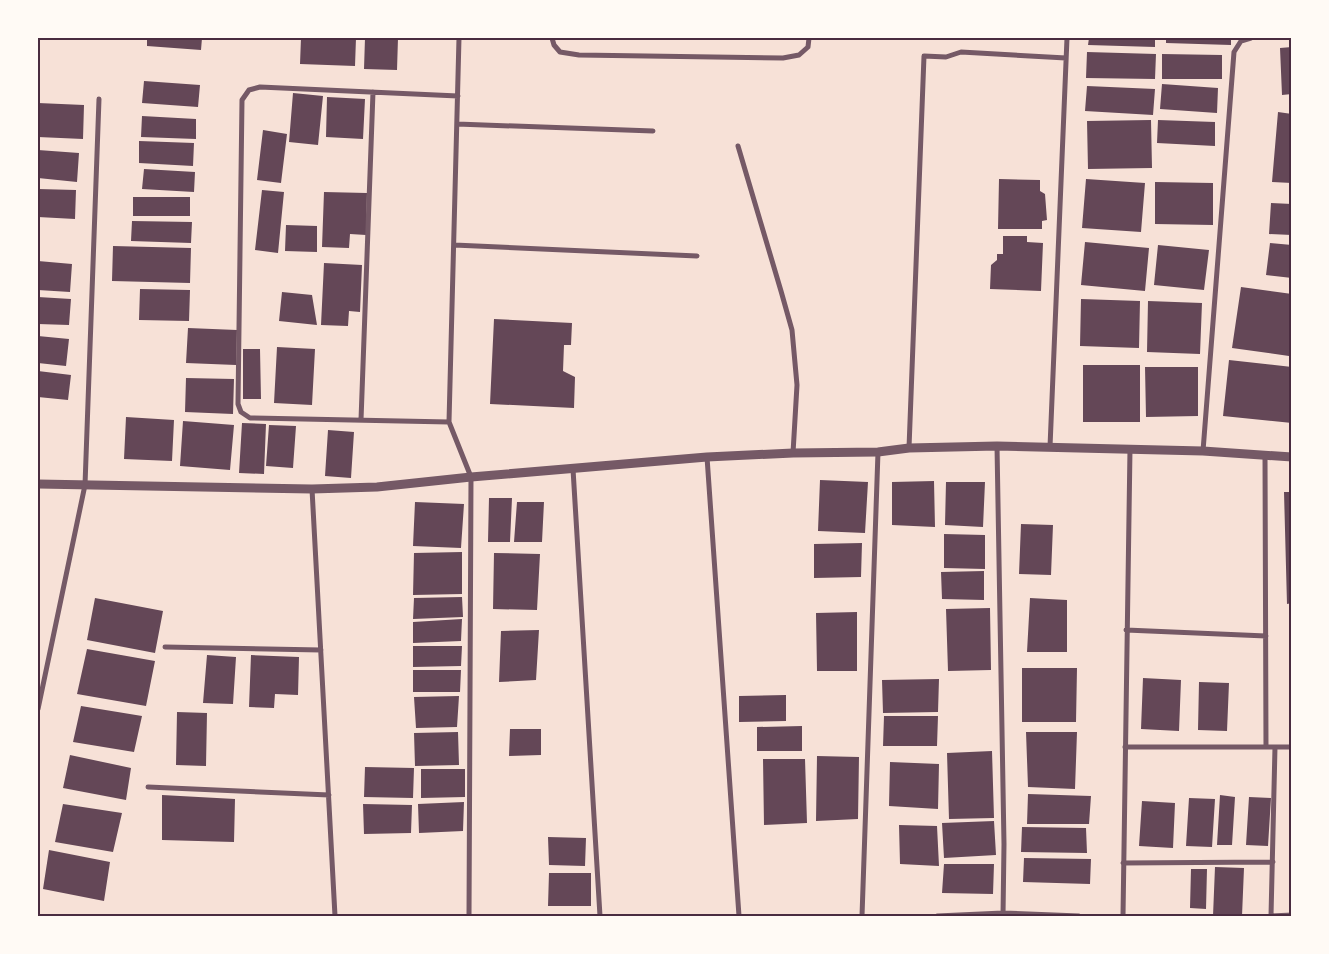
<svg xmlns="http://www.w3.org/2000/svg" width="1329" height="954" viewBox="0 0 1329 954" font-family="Barlow,sans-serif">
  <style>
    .building { fill: #644757 }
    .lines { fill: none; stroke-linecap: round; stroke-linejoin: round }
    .minor { stroke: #755966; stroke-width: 5 }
    .tertiary { stroke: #755966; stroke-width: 9 }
    .neatline { fill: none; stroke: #4a2c40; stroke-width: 2 }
  </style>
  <rect width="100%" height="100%" fill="#f7e1d7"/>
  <path class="building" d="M147 38H202L201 50 147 46Z
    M301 38H356L355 66 300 64Z
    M365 38H398L397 70 364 69Z
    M1089 38H1155V47L1088 45Z
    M1166 38H1231V45L1166 43Z
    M1292 47V94L1282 95 1280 48Z
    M1087 52 1156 54 1155 79 1086 78Z
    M1162 54 1222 55V79H1162Z
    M144 81 200 85 198 107 142 103Z
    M1162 84 1218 88 1217 113 1160 109Z
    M1087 86 1155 89 1153 115 1085 111Z
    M293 93 323 96 318 145 289 142Z
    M327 97 365 99 363 139 326 137Z
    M38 103 84 105 83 139 38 137Z
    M1278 112 1292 114V183L1272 182Z
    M142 116 196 119V139L141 137Z
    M1151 120 1152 168 1088 169 1087 121Z
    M1158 120 1215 122V146L1157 143Z
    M263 130 287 134 281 183 257 180Z
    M139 141 194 143 193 166 139 163Z
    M38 150 79 153 77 182 38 178Z
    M144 169 195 172 194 192 142 189Z
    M999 179 1040 180V191L1045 194 1047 220 1042 221V229H998Z
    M1086 179 1145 183 1141 232 1082 228Z
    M1155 182 1213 183V225L1155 224Z
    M38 189 76 190 75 219 38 217Z
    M262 190 284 192 278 253 255 250Z
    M324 192 367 193 366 235 350 234 349 248 322 247Z
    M133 197H190V216H133Z
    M1271 203 1292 204V235L1269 234Z
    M132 221 192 222 191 243 131 241Z
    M286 225 317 226V252L285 251Z
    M1003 236H1027V242L1043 243 1041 291 990 289 991 265 997 260V254H1003Z
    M1085 242 1149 248 1145 291 1081 285Z
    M1270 243 1292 245V278L1266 275Z
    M1158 245 1209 250 1204 290 1154 285Z
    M113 246 191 248 190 283 112 281Z
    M38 261 72 264 70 292 38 290Z
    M324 263 362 265 360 312 349 311 348 326 321 325Z
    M1241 287 1292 294V340L1289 356 1232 348Z
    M140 289 190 290 189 321 139 320Z
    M282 292 312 295 317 325 279 321Z
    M38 297 71 299 69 325 38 324Z
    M1081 299 1140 301 1139 348 1080 346Z
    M1148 301 1202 303 1200 354 1147 352Z
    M494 319 572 323 571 345H564L563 371 575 377 574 408 490 404Z
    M188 328 237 330 236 365 186 363Z
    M38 336 69 339 66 366 38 363Z
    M277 347 315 349 312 405 274 403Z
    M243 349H260L261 399H243Z
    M1229 360 1292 367V423L1223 416Z
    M1083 365H1140V422H1083Z
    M1145 367H1198V416L1146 417Z
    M38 371 71 375 68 400 38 397Z
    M186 378 234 379 233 414 185 412Z
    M38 405H40L39 425H38Z
    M126 417 174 420 172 461 124 459Z
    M183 421 234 425 230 470 180 466Z
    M242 423 266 424 264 474 239 473Z
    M269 425 296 426 293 468 266 466Z
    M328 430 354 432 351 478 325 476Z
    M820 480 868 482 865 533 818 531Z
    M934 481 935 527 892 525V482Z
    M946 482H985L983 527 945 525Z
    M1284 492H1292V603L1287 604Z
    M489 498H512L510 542H488Z
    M415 502 464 504 461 548 413 546Z
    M517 502H544L542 542H514Z
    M1021 524 1053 525 1051 575 1019 574Z
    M944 534 985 535V569L944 568Z
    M862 543 861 577 814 578V544Z
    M462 552V594L413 595 414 553Z
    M494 553 540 554 537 610 493 609Z
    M984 571V600L942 599 941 572Z
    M462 597 463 617 413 619 414 598Z
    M95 598 163 611 155 653 87 640Z
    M1030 598 1067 600V652H1027Z
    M990 608 991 670 948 671 946 609Z
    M857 612V671H817L816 613Z
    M462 619 461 641 413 643V622Z
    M539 630 536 680 499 682 501 631Z
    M413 646H462L461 666 413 667Z
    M87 649 155 661 146 706 77 694Z
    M207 655 236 657 233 704 203 703Z
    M251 655 299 657 298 695 275 694 274 708 249 707Z
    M1022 668H1077L1076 722H1022Z
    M413 670H461L460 692H413Z
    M1143 678 1181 680 1179 731 1141 729Z
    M939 679 938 712 883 713 882 680Z
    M1199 682 1229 683 1227 731 1198 730Z
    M786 695V721L739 722V696Z
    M459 696 457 727 416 728 414 697Z
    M81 706 142 716 134 752 73 742Z
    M177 712 207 713 206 766 176 765Z
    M884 716H938L937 746H883Z
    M802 726V751H757V727Z
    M510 729H541V755L509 756Z
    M458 732 459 765 415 766 414 733Z
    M1026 732H1077L1075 789 1028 787Z
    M992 751 994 818 949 819 947 753Z
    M70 755 131 768 126 800 63 788Z
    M817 756 859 757 858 819 816 821Z
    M763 759H805L807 823 764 825Z
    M890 762 939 764 938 809 889 806Z
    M365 767 414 768 413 798 364 797Z
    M421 769H465V797L421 798Z
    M1028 794 1091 796 1089 824H1027Z
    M162 795 235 799 234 842 162 840Z
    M1220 795 1235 797 1232 845H1217Z
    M1249 797 1271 798 1268 846 1246 845Z
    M1189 798 1215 799 1212 847 1186 846Z
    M1142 801 1175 803 1173 848 1139 846Z
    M464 802 463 831 419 833 418 804Z
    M63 804 122 813 113 852 55 842Z
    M363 804 412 805 411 833 364 834Z
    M994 821 996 855 944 858 942 823Z
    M899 825 937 826 939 866 900 864Z
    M1022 827 1086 828 1087 853 1021 852Z
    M548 837 586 838 585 866 549 865Z
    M49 850 110 862 104 901 43 889Z
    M1024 858 1091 859 1090 884 1023 882Z
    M944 864H994L993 894 942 893Z
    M1215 867 1244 868 1242 916H1213Z
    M1191 869H1207L1206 909 1190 908Z
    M549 873H591V906H548Z"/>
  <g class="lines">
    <path class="minor" d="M459 38 449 422 471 477 469 916
      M552 38 554 45 560 52 579 55 783 58 799 55 808 47 809 38
      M457 124 653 131
      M738 146 781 291 792 330 797 385 793 453
      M454 245 697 256
      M361 420 373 92
      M449 422 250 418 241 412 238 404 242 100 249 90 260 87 458 96
      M997 446 1004 844 1003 916
      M1050 447 1067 38
      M909 448 924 56 946 57 961 52 1066 58
      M1203 451 1234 52 1241 41 1251 38
      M1265 455 1266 747
      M707 457 739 916
      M573 469 600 916
      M312 489 335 916
      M1126 630 1266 636
      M165 647 321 650
      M38 709 85 485 99 99
      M1125 747H1292
      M148 787 329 795
      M1123 863 1273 862
      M862 916 878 452
      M937 916 1003 913 1079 916
      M1123 916 1130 449
      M1271 916 1275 747
      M1271 916 1292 915"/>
    <path class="tertiary" d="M38 484 312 489 377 487 471 477 707 457 793 453 878 452 909 448 997 446 1203 451 1292 457"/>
  </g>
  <rect width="1329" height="954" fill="none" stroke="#fffaf5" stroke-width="78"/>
  <rect x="39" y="39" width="1251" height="876" class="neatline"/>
</svg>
